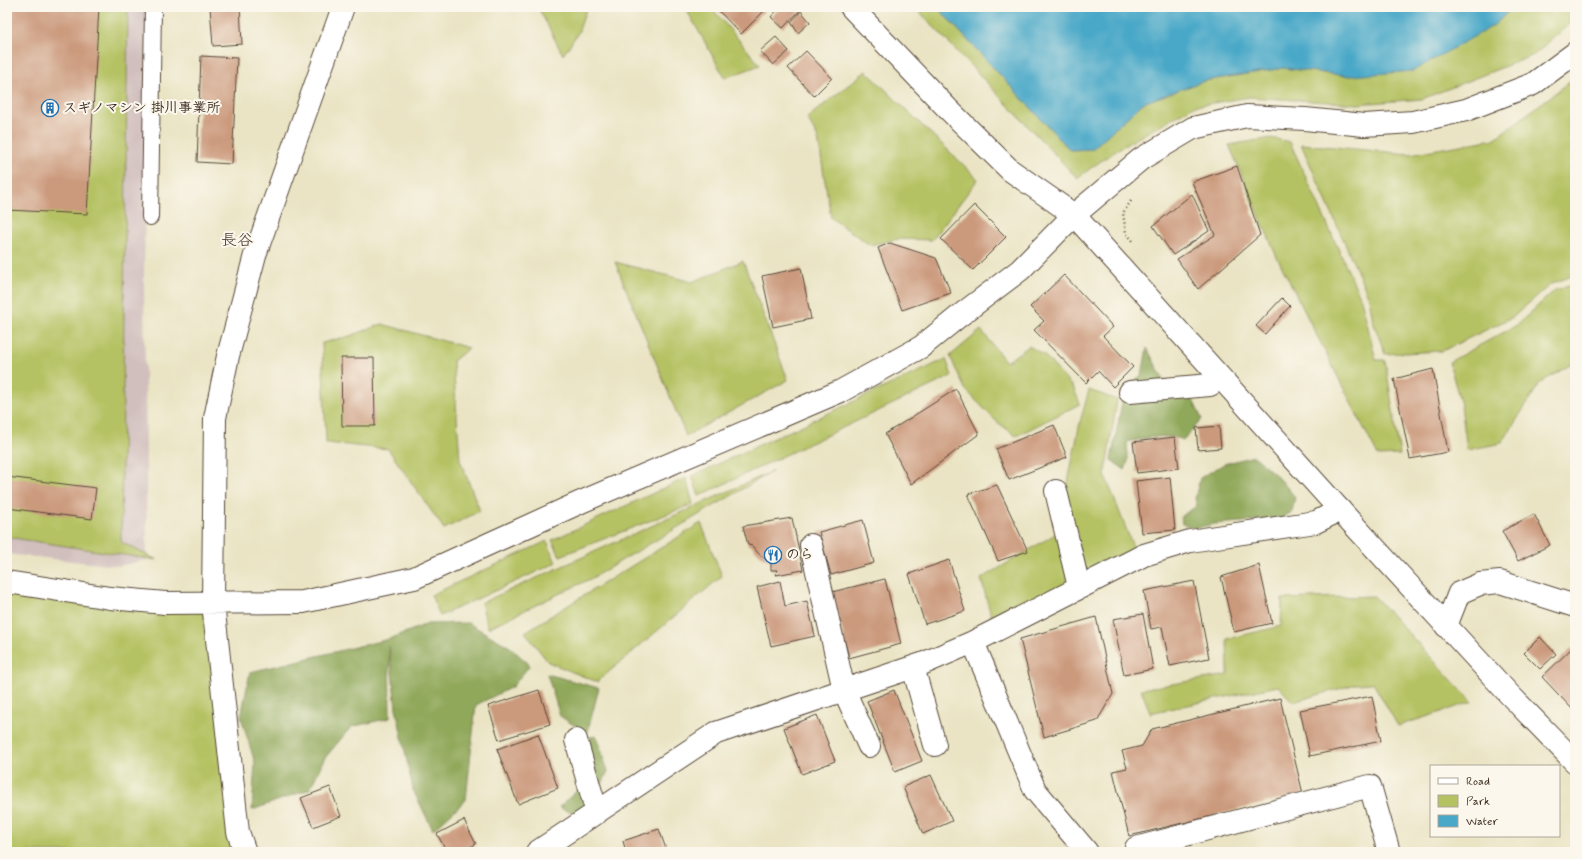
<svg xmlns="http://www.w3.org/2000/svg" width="1582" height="859" viewBox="0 0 1582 859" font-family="Mynerve,'Klee One',sans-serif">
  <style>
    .industrial { fill: #d1bfbe }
    .green { fill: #b5c264; stroke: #787641 }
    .forest { fill: #90a85a; stroke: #66693c }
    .water { fill: #49a8c8; stroke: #426973 }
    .building { fill: #cb997c }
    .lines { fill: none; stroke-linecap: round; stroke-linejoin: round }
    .lane-casing { stroke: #554637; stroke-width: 18 }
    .street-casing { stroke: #554637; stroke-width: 24 }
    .secondary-casing { stroke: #554637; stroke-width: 24 }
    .path { stroke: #554637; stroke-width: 2.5; stroke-dasharray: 1 3; stroke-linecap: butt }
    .lane { stroke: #fff; stroke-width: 16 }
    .street { stroke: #fff; stroke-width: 22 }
    .secondary { stroke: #fff; stroke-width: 22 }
    .labels { text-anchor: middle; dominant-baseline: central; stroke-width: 4; stroke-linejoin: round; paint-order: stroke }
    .poi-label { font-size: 14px; font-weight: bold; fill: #3b2a1e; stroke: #fbf7ec; text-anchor: start }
    .quarter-label { font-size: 16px; fill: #3b2a1e; stroke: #fbf7ec }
  </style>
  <rect width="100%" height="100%" fill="#fbf7ec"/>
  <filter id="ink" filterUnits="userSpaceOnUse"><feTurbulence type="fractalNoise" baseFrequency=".025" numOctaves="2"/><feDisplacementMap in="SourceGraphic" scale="8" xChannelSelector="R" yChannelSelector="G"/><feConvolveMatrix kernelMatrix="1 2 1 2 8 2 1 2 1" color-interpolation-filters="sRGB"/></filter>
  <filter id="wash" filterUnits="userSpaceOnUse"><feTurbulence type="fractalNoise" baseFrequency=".012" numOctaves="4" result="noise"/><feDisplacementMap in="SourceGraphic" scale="16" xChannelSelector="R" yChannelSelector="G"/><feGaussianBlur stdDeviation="0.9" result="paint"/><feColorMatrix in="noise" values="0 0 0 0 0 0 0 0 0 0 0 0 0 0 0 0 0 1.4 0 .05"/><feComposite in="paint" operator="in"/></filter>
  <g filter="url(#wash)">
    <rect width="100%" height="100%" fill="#eae4c4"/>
    <path class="industrial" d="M7 7H147L144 278 147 560 119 566 7 554Z"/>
    <path class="green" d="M7 7H128L121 542 157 560 7 537Z
      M539 7H587L578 33 563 55 540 11Z
      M685 7H711L760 65 725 78Z
      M915 7H937L1070 150 1092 149 1143 103 1204 81 1283 68 1350 76 1493 26 1513 7H1575V19L1534 55 1422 99 1357 104 1250 97 1194 106 1118 149 1077 178Z
      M866 71 978 179 932 240 898 239 870 245 831 218 818 138 807 118Z
      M1575 78V275L1551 284 1513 317 1442 351 1385 354 1373 321 1369 298 1301 144 1410 154 1494 139Z
      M1271 138 1290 142 1361 299 1376 360H1385L1400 455 1378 456 1276 255 1229 145Z
      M743 261 788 380 686 436 615 262 692 282Z
      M1575 284V362L1540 383 1502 443 1467 450 1461 405 1449 362 1517 325 1555 290Z
      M382 324 469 348 453 361 460 460 480 511 444 529 388 449 326 443 322 343 350 336Z
      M981 330 1006 362 1029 346 1045 356 1074 389 1080 404 1016 436 996 421 965 389 950 356Z
      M946 359 952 376 699 496 692 476Z
      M1089 390 1117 400 1105 475 1134 549 1102 575 1084 568 1065 497 1080 422Z
      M773 471 592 578 488 628 481 603Z
      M686 478 693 504 560 556 552 540Z
      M701 523 722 576 597 682 548 662 525 632Z
      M1057 533 1068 582 993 623 981 579Z
      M547 541 556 563 440 616 431 595Z
      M7 592 204 612 236 852H7Z
      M1374 596 1472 702 1398 726 1373 683 1356 684 1293 702 1278 686 1150 713 1141 689 1228 675 1227 639 1281 626 1282 599Z"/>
    <path class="forest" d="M1147 348 1166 385 1193 400 1202 419 1184 440C1165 433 1146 438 1127 442L1128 461 1125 470 1111 460 1125 387 1142 375Z
      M1254 456 1279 478 1295 497 1292 512 1280 519 1214 524 1195 528 1182 524 1181 516 1197 506 1195 498 1200 478 1224 464Z
      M468 623 510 647 530 665 512 687 476 705 466 800 433 830 413 790 396 708 389 646 390 718 351 727 324 759 310 789 252 810 255 763 241 717 250 672 389 639 427 624Z
      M547 674 599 688 587 734 560 716Z
      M596 736 608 771 585 820 559 807 580 788 576 740Z"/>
    <path class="water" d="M937 7H1513L1493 26 1413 71 1350 76 1283 68 1204 81 1143 103 1092 149 1070 150Z"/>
    <g id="blocks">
      <path class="building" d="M7 7H99L87 214 7 210Z
        M210 7H240L242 44 213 46Z
        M715 7H768L741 34Z
        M780 7H803L783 28 771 17Z
        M801 11 810 22 798 33 791 22Z
        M776 37 789 51 773 65 760 51Z
        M806 51 832 78 814 96 788 68Z
        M201 56 237 58 232 164 197 162Z
        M1237 166 1260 235 1198 289 1177 259 1215 235 1192 182Z
        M1192 194 1209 231 1173 255 1153 226Z
        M974 205 1006 237 973 270 941 239Z
        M890 243 936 258 951 293 902 310 878 248Z
        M801 268 811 319 773 327 762 276Z
        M1064 275 1113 327 1103 336 1133 367 1113 387 1098 371 1086 383 1034 330 1044 321 1030 307Z
        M1282 298 1290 306 1265 334 1256 326Z
        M341 358H374L375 426H342Z
        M1433 369 1448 452 1410 459 1394 379Z
        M956 389 979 434 911 484 885 434Z
        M1054 425 1067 457 1009 480 996 449Z
        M1219 426 1221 448 1198 450 1196 428Z
        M1175 437 1179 468 1137 473 1133 442Z
        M7 477 96 488 92 519 7 508Z
        M1170 477 1175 530 1142 533 1136 481Z
        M997 485 1028 551 998 561 968 494Z
        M1534 514 1550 545 1518 561 1502 531Z
        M792 518 803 570 776 575 777 570H771V561L760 555 752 546 748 545 743 526Z
        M863 520 874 563 831 575 819 532Z
        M949 560 965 611 925 624 909 574Z
        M1259 565 1272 623 1234 632 1221 577Z
        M885 579 901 644 849 658 832 592Z
        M780 581 785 606 807 601 815 636 771 646 757 587Z
        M1194 581 1209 658 1170 666 1162 627 1151 629 1144 591Z
        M1143 614 1153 669 1124 675 1113 619Z
        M1096 617 1113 694 1097 721 1044 737 1020 639Z
        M1540 637 1556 654 1540 669 1524 653Z
        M1572 648 1575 651V712L1542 677Z
        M539 690 550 724 499 740 488 706Z
        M894 690 922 761 895 772 867 701Z
        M1372 696 1381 741 1310 756 1300 710Z
        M1280 698 1303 794 1129 836 1113 771 1127 768 1122 751 1142 746 1152 729Z
        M817 715 835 761 802 774 784 728Z
        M538 734 558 788 518 804 497 749Z
        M931 775 952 821 923 834 903 787Z
        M330 787 341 816 313 827 301 798Z
        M464 820 476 844 461 852H447L437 834Z
        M659 829 667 852H626L623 841Z"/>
    </g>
  </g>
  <g filter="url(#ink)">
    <use href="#blocks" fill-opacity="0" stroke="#554637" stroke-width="1"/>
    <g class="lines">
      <defs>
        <path id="lane" d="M150 217 153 7"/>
        <path id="street" d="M1130 392 1210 385 1220 378
          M1056 491 1079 587
          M811 545 844 690 869 746
          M973 642 1035 790 1087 852
          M913 667 935 745
          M576 740 597 813
          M1136 848 1370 786 1389 852
          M537 852 716 733 922 664 973 642 1144 555 1190 541 1316 522 1340 510"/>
        <path id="secondary" d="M851 7 948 109 1010 170 1074 215 1340 510 1508 693 1575 762
          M7 582 110 598 165 603 303 602 414 578 581 502 841 391 921 347 958 317 1020 270 1074 215 1141 159 1193 128 1247 116 1305 119 1364 125 1413 122 1466 110 1533 84 1575 53
          M1446 626 1459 593 1480 584 1500 582 1575 606
          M245 852 238 832 213 603 215 418 228 356 255 255 343 7"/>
      </defs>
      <use href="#lane" class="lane-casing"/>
      <use href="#street" class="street-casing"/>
      <use href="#secondary" class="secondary-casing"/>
      <path class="path" d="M1131 201 1123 213 1126 233 1133 241"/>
      <use href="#lane" class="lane"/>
      <use href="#street" class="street"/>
      <use href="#secondary" class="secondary"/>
    </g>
  </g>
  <defs>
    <symbol id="building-ring" viewBox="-11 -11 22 22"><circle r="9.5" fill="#fbf7ec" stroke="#1f6fb2" stroke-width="1.5"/><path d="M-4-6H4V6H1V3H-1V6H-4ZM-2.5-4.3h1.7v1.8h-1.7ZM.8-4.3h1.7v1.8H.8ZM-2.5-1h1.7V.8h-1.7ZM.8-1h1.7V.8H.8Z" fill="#1f6fb2"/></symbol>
    <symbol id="restaurant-ring" viewBox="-11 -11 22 22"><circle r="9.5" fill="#fbf7ec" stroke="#1f6fb2" stroke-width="1.5"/><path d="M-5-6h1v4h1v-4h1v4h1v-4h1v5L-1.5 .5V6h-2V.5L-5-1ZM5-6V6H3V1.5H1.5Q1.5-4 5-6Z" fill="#1f6fb2"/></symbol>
  </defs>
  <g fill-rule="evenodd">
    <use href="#building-ring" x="40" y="98" width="20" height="20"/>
    <use href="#restaurant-ring" x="763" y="545" width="20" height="20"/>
  </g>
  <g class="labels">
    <g class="poi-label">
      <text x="63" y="108">スギノマシン 掛川事業所</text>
      <text x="786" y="555">のら</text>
    </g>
    <g class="quarter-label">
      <text x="237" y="240">長谷</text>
    </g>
  </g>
  <rect width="1582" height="859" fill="none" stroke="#fbf7ec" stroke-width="24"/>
  <rect x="1430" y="765" width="130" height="72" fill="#fbf7ec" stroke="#aea59a"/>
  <rect x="1438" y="778" width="20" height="6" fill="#ffffff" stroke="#aea59a"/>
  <text x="1466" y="785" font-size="12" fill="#3b2a1e">Road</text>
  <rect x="1438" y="795" width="20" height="12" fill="#b5c264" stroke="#aea59a"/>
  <text x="1466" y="805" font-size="12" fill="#3b2a1e">Park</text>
  <rect x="1438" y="815" width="20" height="12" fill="#49a8c8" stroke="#aea59a"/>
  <text x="1466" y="825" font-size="12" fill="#3b2a1e">Water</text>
</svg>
